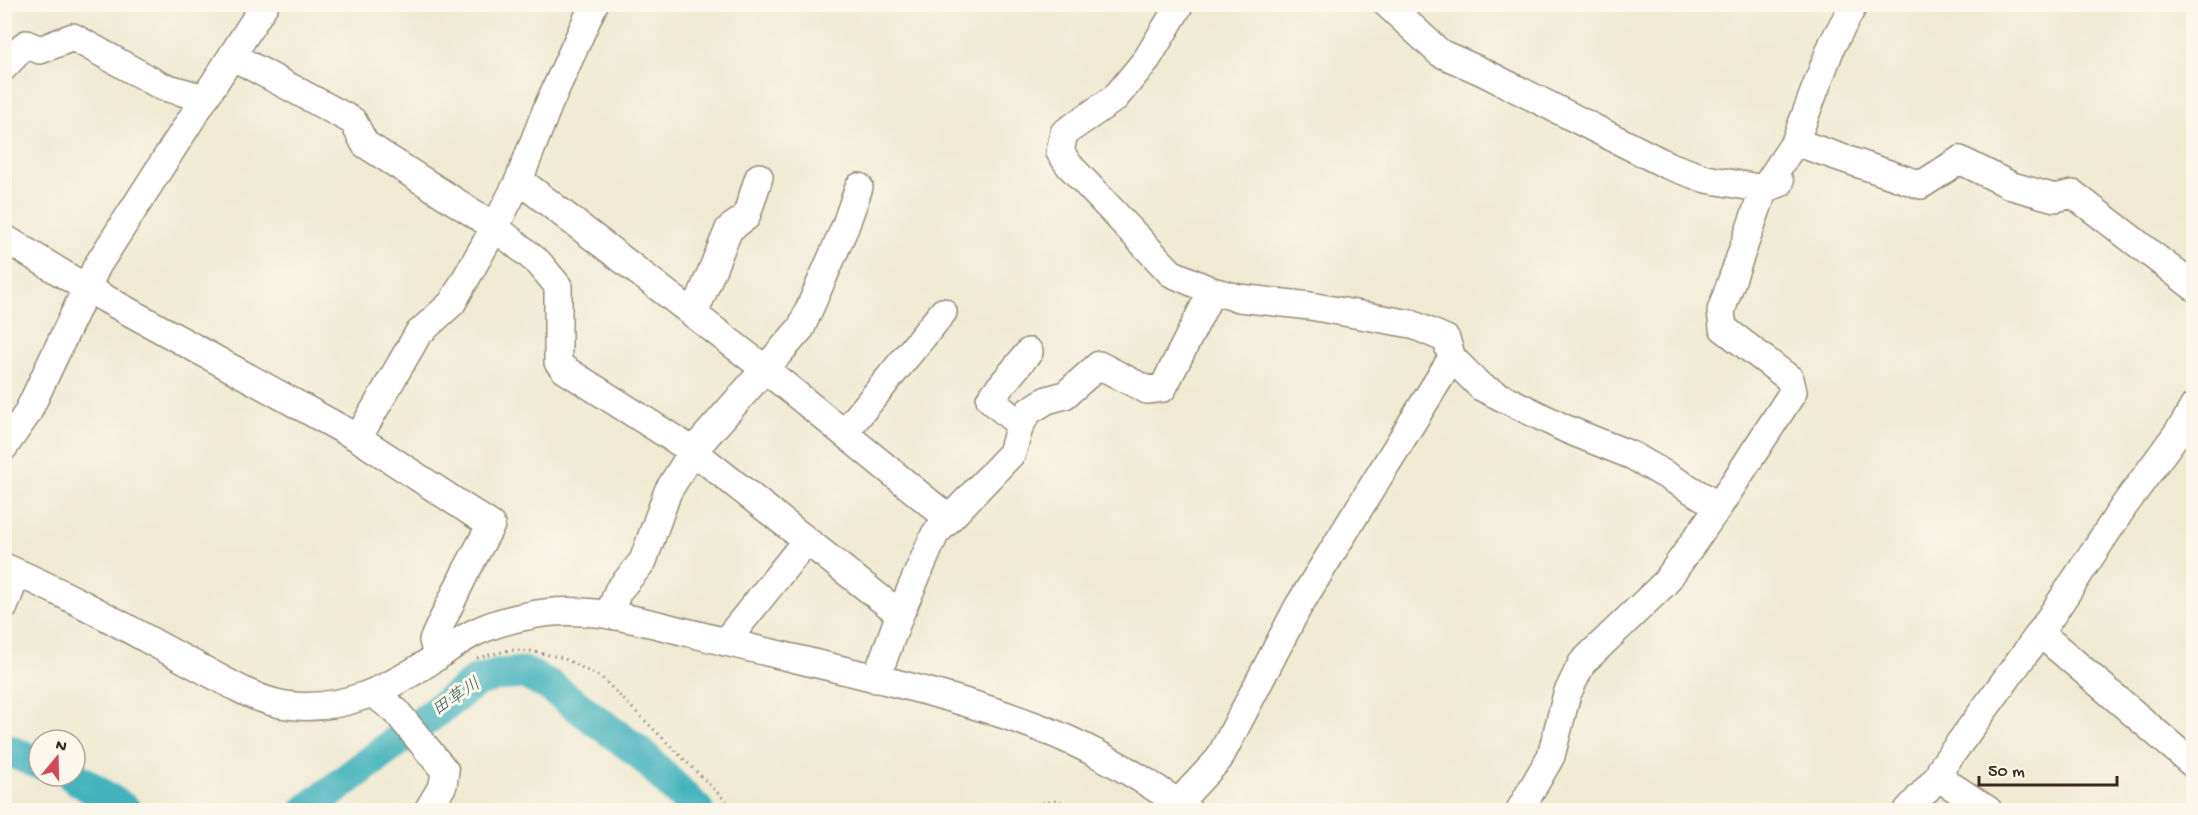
<svg xmlns="http://www.w3.org/2000/svg" width="2198" height="815" viewBox="0 0 2198 815" font-family="'Gochi Hand','Klee One',sans-serif">
  <style>
    .lines { fill: none; stroke-linecap: round; stroke-linejoin: round }
    .river { stroke: #43b2bc; stroke-width: 33 }
    .minor-casing { stroke: #968a78; stroke-width: 30 }
    .path { stroke: #968a78; stroke-width: 3; stroke-dasharray: 1.5 4.5; stroke-linecap: butt }
    .minor { stroke: #fff; stroke-width: 27 }
    .labels { text-anchor: middle; dominant-baseline: central; stroke-width: 6; stroke-linejoin: round; paint-order: stroke }
    .water-label { font-size: 18px; font-style: italic; fill: #3e5a55; stroke: #fbf7ec }
  </style>
  <rect width="100%" height="100%" fill="#fbf7ec"/>
  <filter id="ink" filterUnits="userSpaceOnUse"><feTurbulence type="fractalNoise" baseFrequency=".0167" numOctaves="2"/><feDisplacementMap in="SourceGraphic" scale="12" xChannelSelector="R" yChannelSelector="G"/><feConvolveMatrix kernelMatrix="1 2 1 2 8 2 1 2 1" color-interpolation-filters="sRGB"/></filter>
  <filter id="wash" filterUnits="userSpaceOnUse"><feTurbulence type="fractalNoise" baseFrequency=".008" numOctaves="4" result="noise"/><feDisplacementMap in="SourceGraphic" scale="24" xChannelSelector="R" yChannelSelector="G"/><feGaussianBlur stdDeviation="1.35" result="paint"/><feColorMatrix in="noise" values="0 0 0 0 0 0 0 0 0 0 0 0 0 0 0 0 0 1.4 0 .05"/><feComposite in="paint" operator="in"/></filter>
  <g filter="url(#wash)">
    <rect width="100%" height="100%" fill="#f0ead2"/>
    <g class="lines">
      <path class="river" d="M4 749 39 763
        M73 776 125 810
        M307 810 476 681 496 675 524 673 550 686 640 753 697 810"/>
    </g>
  </g>
  <g filter="url(#ink)">
    <g class="lines">
      <defs>
        <path id="minor" d="M1387 4 1440 53 1483 72 1667 165 1706 179 1764 189 1780 183
          M232 56 353 121 365 144 495 227 539 263 558 286V362L564 369 693 451 900 614
          M4 67 26 44 40 50 73 37 161 86 193 95 201 102
          M1795 142 1832 45 1854 4
          M519 180 765 369 948 518
          M4 238 86 288 358 438 418 334 452 303 495 227 519 180 548 106 594 4
          M694 314 729 229 746 217 759 177
          M1452 358 1481 387 1566 429 1633 456 1719 506
          M1020 425 1029 411 1047 400 1065 395 1099 365 1147 390 1163 388 1212 291
          M844 433 943 312
          M358 438 491 525 465 573 433 640 437 657
          M4 447 27 414 97 266 265 4
          M4 567C69 594 131 631 193 664 222 679 253 700 286 705 341 713 390 688 435 658 449 649 462 638 478 631 493 624 511 619 527 616 578 604 629 618 678 630 710 638 741 646 772 653 862 675 956 695 1043 729 1094 749 1144 779 1188 810
          M4 607 17 573
          M609 615 618 591 643 561 668 491 693 451 801 328 845 227 859 187
          M2040 633 2194 765
          M725 642 806 541
          M876 679 900 614 935 534 1012 453 1020 425 990 399 1029 352
          M374 694 396 711 445 771 443 785 428 810
          M1938 777 1988 810
          M1178 803 1219 759 1298 607 1452 358 1446 339 1411 324 1310 306 1239 298 1212 291 1171 273 1069 165 1060 152 1064 133 1115 98 1147 59 1180 4
          M1520 810 1551 756 1567 694 1582 663 1665 583 1719 506 1793 392 1790 379 1723 328 1721 311 1764 189 1795 142 1921 185 1960 160 2012 186 2055 198 2073 194 2194 287
          M1908 810 1938 777 1942 767 2040 633 2124 506 2184 424 2194 406"/>
      </defs>
      <use href="#minor" class="minor-casing"/>
      <path class="path" d="M477 658 510 650 530 651 563 658 602 678 735 810
        M1001 810 1056 801 1105 810"/>
      <use href="#minor" class="minor"/>
    </g>
  </g>
  <g class="labels">
    <g class="water-label">
      <text transform="translate(457 698) rotate(-34)">田草川</text>
    </g>
  </g>
  <rect width="2198" height="815" fill="none" stroke="#fbf7ec" stroke-width="24"/>
  <g transform="translate(57 758) rotate(19)"><circle r="28" fill="#fbf7ec" stroke="#aea59a" stroke-width="1.5"/>
  <path d="M0-4.5L10 22L0 15L-10 22Z" fill="#d1495b"/>
  <text y="-9" font-size="16" font-weight="bold" text-anchor="middle" fill="#3b2a1e">N</text>
  </g>
  <path d="M1979 776v9h138v-9" fill="none" stroke="#3b2a1e" stroke-width="3"/>
  <text x="1988" y="776" font-size="18" fill="#3b2a1e" stroke="#fbf7ec" stroke-width="4.5" paint-order="stroke">50 m</text>
</svg>
